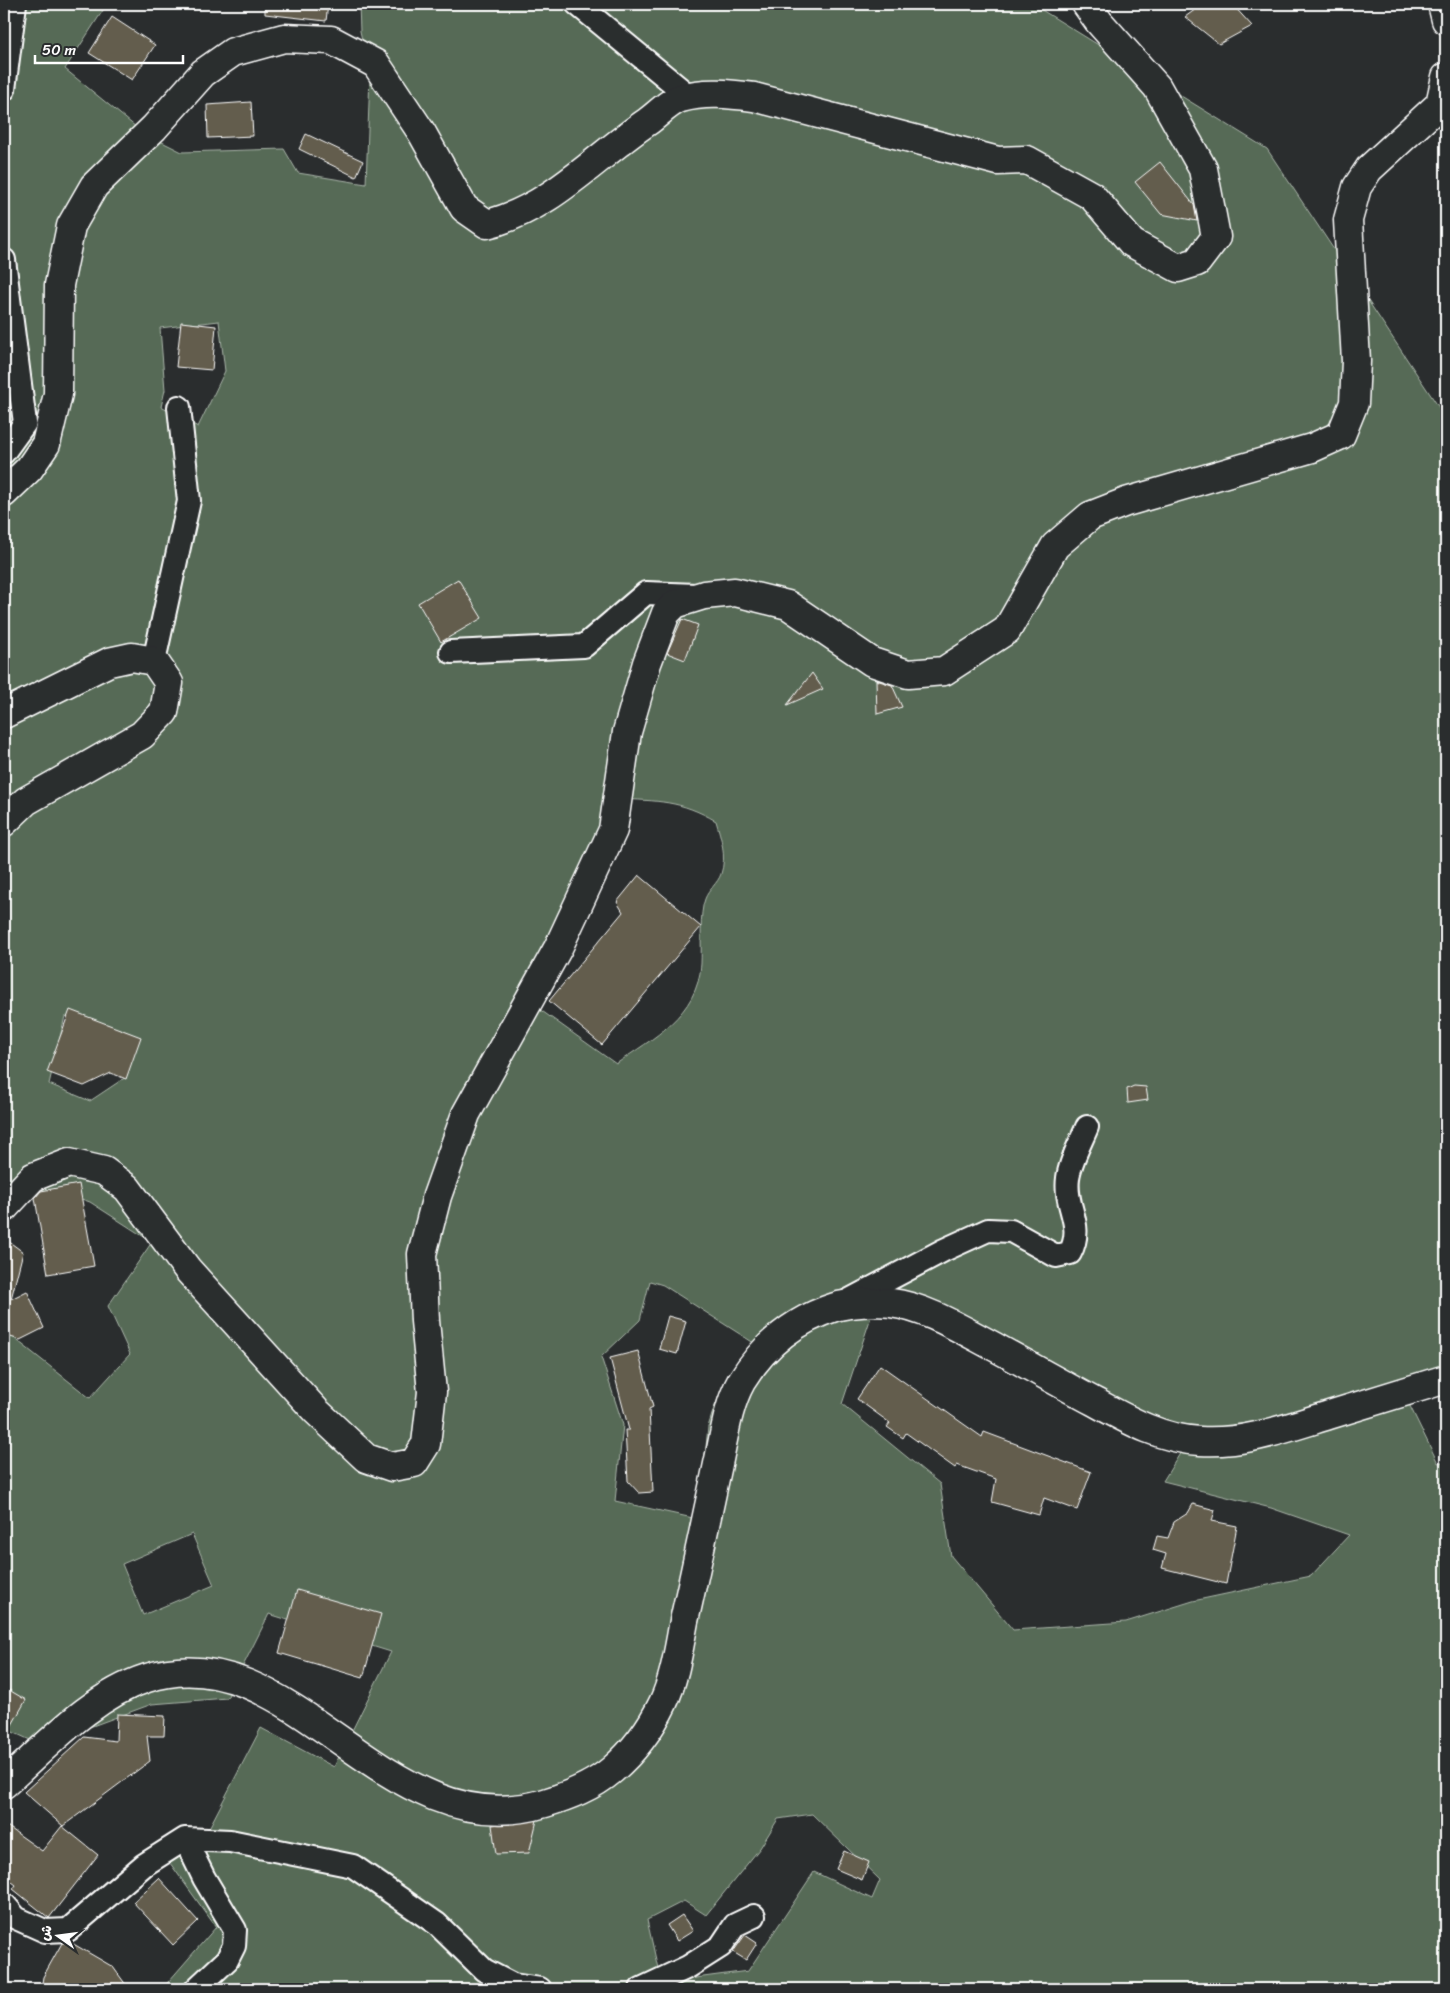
<svg xmlns="http://www.w3.org/2000/svg" width="1450" height="1993" viewBox="0 0 1450 1993" font-family="Sriracha,'Playpen Sans Arabic',sans-serif">
  <style>
    .green { fill: #566b56; stroke: #aab5aa; fill-rule: evenodd }
    .building { fill: #645d4d; stroke: #fff }
    .lines { fill: none; stroke-linecap: round; stroke-linejoin: round }
    .minor-casing { stroke: #fff; stroke-width: 26 }
    .tertiary-casing { stroke: #fff; stroke-width: 31 }
    .secondary-casing { stroke: #fff; stroke-width: 31 }
    .minor { stroke: #2a2d2e; stroke-width: 22 }
    .tertiary { stroke: #2a2d2e; stroke-width: 28 }
    .secondary { stroke: #2a2d2e; stroke-width: 28 }
  </style>
  <rect width="100%" height="100%" fill="#2a2d2e"/>
  <filter id="ink" filterUnits="userSpaceOnUse"><feTurbulence type="fractalNoise" baseFrequency=".02" numOctaves="2"/><feDisplacementMap in="SourceGraphic" scale="10" xChannelSelector="R" yChannelSelector="G"/><feConvolveMatrix kernelMatrix="1 2 1 2 8 2 1 2 1" color-interpolation-filters="sRGB"/></filter>
  <g filter="url(#ink)">
    <path class="green" d="M4 4H107L65 69 142 132 182 152 284 149 298 173 366 184 370 75 360 31 359 4H1032L1267 149 1446 418V1387L1408 1402 1438 1463 1446 1461V1989H162L216 1927 157 1845 196 1853 261 1728 334 1767 391 1652 269 1614 227 1698 152 1704 41 1745 4 1728V1330L90 1398 130 1354 108 1306 152 1242 90 1202 76 1197 37 1196 26 1200 4 1216ZM219 321 225 371 198 427 161 407 165 390 160 328ZM618 799C658 801 680 800 716 821 721 838 727 856 721 874 718 883 708 890 705 899 699 913 702 948 701 964 698 1015 653 1038 616 1064L532 1004ZM65 1016 136 1036 126 1077 90 1101 49 1084ZM650 1281 663 1285 757 1345 722 1390 714 1408 708 1427 704 1466 693 1518 615 1501 623 1425 601 1357 640 1320ZM874 1308 960 1339 1184 1447 1163 1481 1271 1508 1349 1535 1311 1576 1193 1601 1126 1622 1013 1630 951 1556 940 1484 842 1404ZM192 1534 214 1585 143 1615 122 1564ZM812 1814 880 1880 872 1899 814 1872 748 1971 681 1980 659 1973 647 1920 684 1901 706 1915 760 1848 778 1819Z"/>
    <path class="building" d="M265 4H328L326 21 265 14Z
      M1203 4H1232L1252 26 1219 44 1185 17Z
      M112 17 155 45 132 80 89 53Z
      M251 102 253 136 208 138 207 105Z
      M306 134 363 161 356 177 299 149Z
      M1160 162 1194 205 1197 221 1161 214 1135 182Z
      M181 322 216 326 212 370 176 367Z
      M458 579 482 618 441 642 418 603Z
      M682 619 698 625 685 660 667 653Z
      M812 673 823 689 787 705Z
      M876 680 892 685 902 707 877 714Z
      M639 875 701 927 602 1045 549 1001 623 912 617 902Z
      M70 1010 141 1037 126 1079 111 1073 84 1086 47 1072Z
      M1134 1086 1146 1087 1148 1100 1128 1103 1127 1089Z
      M79 1184 94 1266 48 1274 35 1198 41 1191Z
      M4 1238 23 1252 11 1299 27 1291 44 1328 20 1340 4 1335Z
      M668 1316 686 1321 677 1354 659 1349Z
      M638 1351 653 1407 649 1409 653 1492 639 1493 628 1481 625 1430H629L610 1358Z
      M880 1365 982 1437 984 1432 1091 1472 1077 1510 1044 1498 1039 1515 992 1502 996 1479 957 1465 955 1468 906 1433 903 1438 887 1427 890 1423 857 1399Z
      M1193 1504 1215 1510 1212 1521 1237 1526 1226 1584 1162 1568 1166 1554 1153 1550 1157 1536 1168 1538 1174 1522 1188 1513Z
      M297 1590 381 1614 363 1678 279 1653Z
      M4 1687 26 1700 4 1739Z
      M117 1714 165 1716 164 1736H147L150 1761 63 1826 24 1792 84 1737 116 1741Z
      M537 1820 529 1853 496 1854 492 1825Z
      M4 1824 42 1851 62 1826 98 1855 49 1918 13 1889 16 1885 4 1876Z
      M844 1851 869 1862 862 1880 836 1869Z
      M159 1878 198 1921 173 1945 133 1902Z
      M682 1915 693 1931 677 1941 667 1925Z
      M745 1935 757 1943 746 1960 733 1952Z
      M70 1942 113 1967 129 1989H41L43 1977 62 1943Z"/>
    <g class="lines">
      <defs>
        <path id="minor" d="M577 4 690 97
          M4 89 15 4
          M4 260 25 423 4 452
          M451 652 584 646 646 593 696 595
          M154 661 189 501 179 407
          M844 1303 944 1250 988 1230 1011 1231 1056 1256 1070 1253C1085 1224 1064 1208 1068 1178 1070 1161 1081 1142 1087 1127
          M185 1839 230 1841 353 1866 437 1924 484 1970 513 1985 540 1989
          M4 1904 16 1918 45 1931 68 1930 144 1865 185 1839 204 1878 235 1930 234 1946 227 1960 196 1989
          M641 1989 688 1967 721 1946 735 1925 754 1916"/>
        <path id="tertiary" d="M1442 4 1446 20
          M4 493 29 469 46 444 58 394 59 285 71 226 94 186 154 128 203 73 233 52 284 38 331 40 376 64 422 133 464 208 487 224C550 209 595 157 647 122 657 115 670 101 681 98 705 91 730 94 754 97L998 161 1027 160 1092 196 1132 243 1178 268 1197 262 1216 237 1203 169 1157 87 1099 22 1086 4
          M4 714 109 662 132 657 154 661 169 683 164 712 142 735 26 801 4 822
          M4 1208 33 1177 69 1163 104 1171 127 1188 188 1270 316 1411 366 1458 392 1467 414 1463 426 1444 432 1392 425 1321 422 1254 437 1196 466 1114 558 948 613 830 627 732 647 663 666 613 675 604 704 595 735 592 788 605 872 662 908 674 944 671 1007 630 1055 546 1090 516 1126 502 1312 448 1341 435 1354 403 1356 361 1348 220 1357 187 1369 169 1440 104 1446 77"/>
        <path id="secondary" d="M4 1784C47 1746 91 1696 147 1678 294 1631 385 1851 545 1803 568 1796 592 1787 612 1770 633 1752 651 1728 663 1703 675 1678 679 1647 684 1621 696 1568 707 1516 718 1464 724 1437 728 1405 741 1382 763 1346 794 1320 835 1307 848 1303 878 1301 891 1303 926 1307 964 1331 995 1347 1028 1365 1061 1384 1095 1402 1128 1420 1161 1439 1200 1441 1244 1444 1287 1428 1329 1415 1368 1403 1407 1391 1446 1379"/>
      </defs>
      <use href="#minor" class="minor-casing"/>
      <use href="#tertiary" class="tertiary-casing"/>
      <use href="#secondary" class="secondary-casing"/>
      <use href="#minor" class="minor"/>
      <use href="#tertiary" class="tertiary"/>
      <use href="#secondary" class="secondary"/>
    </g>
  </g>
  <rect width="1450" height="1993" fill="none" stroke="#2a2d2e" stroke-width="20"/>
  <rect x="10" y="10" width="1430" height="1973" fill="none" stroke="#fff" stroke-width="2" filter="url(#ink)"/>
  <g transform="translate(58 1936) rotate(284)" stroke="#2a2d2e" stroke-width="4" paint-order="stroke">
  <path d="M0-4L9 19L0 12L-9 19Z" fill="#ffffff"/>
  <text y="-8" font-size="14" font-weight="bold" text-anchor="middle" fill="#ffffff">ش</text>
  </g>
  <path d="M35 55v8h148v-8" fill="none" stroke="#ffffff" stroke-width="2.5"/>
  <text x="42" y="55" font-size="15" fill="#ffffff" stroke="#2a2d2e" stroke-width="4" paint-order="stroke">50 m</text>
</svg>
